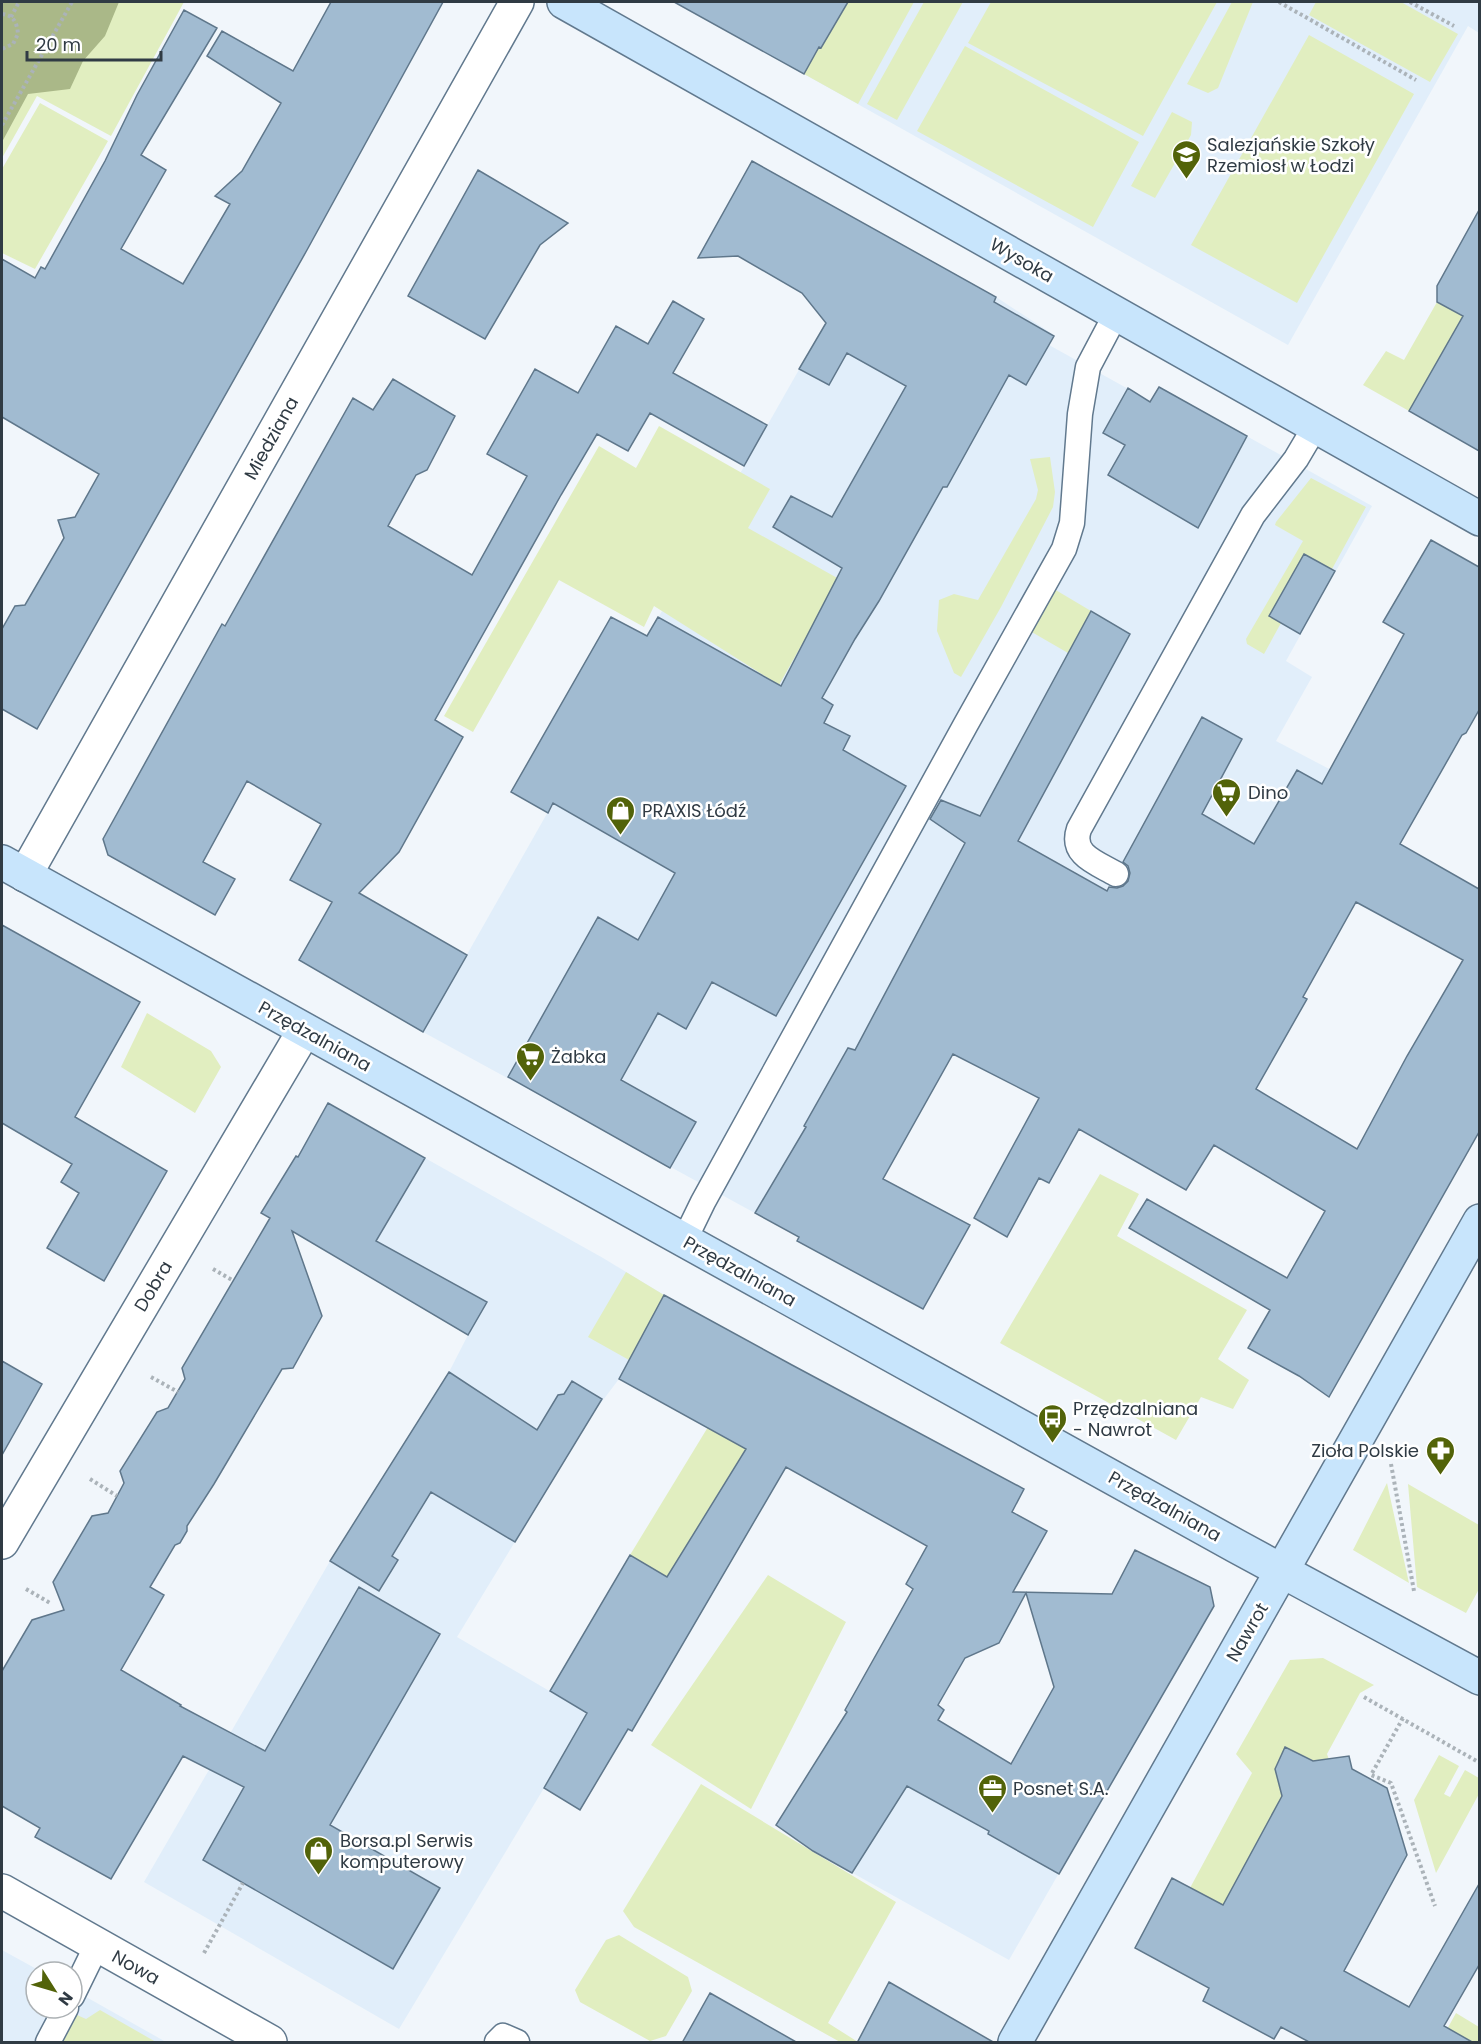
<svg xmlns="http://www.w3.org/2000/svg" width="1481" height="2044" viewBox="0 0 1481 2044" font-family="Poppins,sans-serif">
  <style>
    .built { fill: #e1eefa }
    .green { fill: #e1eec0 }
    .forest { fill: #aab888 }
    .building { fill: #a1bbd1; stroke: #5f778b; stroke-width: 1.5; fill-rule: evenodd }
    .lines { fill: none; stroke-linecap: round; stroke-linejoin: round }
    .lane-casing { stroke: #61798e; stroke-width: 27 }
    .street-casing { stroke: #61798e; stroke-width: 36 }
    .secondary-casing { stroke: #61798e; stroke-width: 36 }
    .path { stroke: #abb3b9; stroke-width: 4; stroke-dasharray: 3 3; stroke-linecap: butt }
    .lane { stroke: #fff; stroke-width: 24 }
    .street { stroke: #fff; stroke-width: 33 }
    .secondary { stroke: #c8e5fc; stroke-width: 33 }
    .labels { text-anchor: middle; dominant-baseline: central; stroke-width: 5; stroke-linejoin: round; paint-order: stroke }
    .poi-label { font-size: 18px; fill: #303b44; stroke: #fff; text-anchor: start }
    .street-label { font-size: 18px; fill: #303b44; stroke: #fff }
  </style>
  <rect width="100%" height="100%" fill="#f1f6fb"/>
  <path class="built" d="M848 2H1479V33L1468 26 1288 345 804 74 821 48Z
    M872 241 996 297 1054 335 1049 345 1150 401 1159 387 1372 506 1286 661 1312 677 1276 741 1373 792 1143 912 1018 841 799 1237 423 1032Z
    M425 1158 603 1258 664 1295 619 1379 594 1412 457 1637 587 1713 544 1788 399 2029 144 1882 330 1561 449 1372 468 1335 376 1241Z
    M887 1732 1078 1840 1009 1960 813 1851Z
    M2 1950 42 1972H36V2008H72V1989L166 2042H2Z"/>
  <path class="green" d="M2 2H184L111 136 37 96 2 158Z
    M847 2H914L858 104 804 74 819 47 821 48Z
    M924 2H963L897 120 867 104Z
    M991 2H1217L1143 136 968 43Z
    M1232 2H1253L1218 88 1208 93 1187 84Z
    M1316 2H1401L1458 34 1430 82 1309 15Z
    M1309 35 1414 94 1297 303 1191 245Z
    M965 46 1139 142 1093 227 917 131Z
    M40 103 108 141 35 269 2 253V169Z
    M1172 112 1192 122 1191 135 1155 198 1131 186Z
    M1437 302 1463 316 1409 411 1363 385 1386 351 1404 360Z
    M659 426 770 489 748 528 839 579 779 685 654 606 644 627 559 580 473 732 444 716 599 446 636 468Z
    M1050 457 1055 492 1053 507 1001 607 961 677 954 673 937 631 939 600 954 594 978 600 1036 499 1038 490 1030 459Z
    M1311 478 1366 507 1332 569 1304 554 1269 616 1281 623 1264 654 1247 644 1246 639 1303 541 1275 525 1276 522Z
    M1054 589 1091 611 1068 653 1030 631Z
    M147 1013 211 1051 221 1067 195 1113 121 1067Z
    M1100 1174 1139 1194 1117 1236 1247 1310 1218 1359 1249 1380 1233 1409 1201 1397 1176 1440 1000 1343Z
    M626 1272 664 1295 629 1360 588 1337Z
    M708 1427 746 1448 667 1577 630 1555Z
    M1387 1483 1409 1583 1353 1550Z
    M1408 1484 1479 1525V1589L1466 1613 1417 1587Z
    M768 1575 846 1622 751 1809 651 1745Z
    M1323 1658 1374 1685 1360 1693 1327 1754 1334 1774 1310 1771 1306 1757 1295 1752 1281 1755 1275 1769 1286 1789 1223 1905 1190 1888 1252 1773 1236 1754 1290 1660Z
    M1439 1755 1459 1766 1444 1794 1450 1797 1465 1770 1479 1778 1480 1792 1436 1873 1414 1800Z
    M701 1784 896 1902 828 2023 858 2042H840L634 1927 623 1911Z
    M619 1935 688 1977 692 1991 666 2036 650 2041 580 2002 575 1990 606 1940Z
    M100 2010 156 2042H63L77 2015 86 2019Z
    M1456 2013 1479 2027V2042H1440Z"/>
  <path class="forest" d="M2 2H119L105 36 83 61 70 89 28 94 2 142Z"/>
  <path class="building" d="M331 2H443L307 250 37 729 2 709V629L15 606 25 605 64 538 58 520 75 517 99 474 2 417V259L35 278 41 267 45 269 105 161 137 95 184 10 217 28 141 155 166 170 121 249 183 284 230 204 215 196 242 171 281 103 207 56 222 31 293 71Z
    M674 2H848L821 48 819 47 804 74Z
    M752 161 996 297 994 302 1054 336 1026 385 1009 375 947 487H943L879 601 855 639 822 698 833 705 824 723 850 736 843 750 906 786 776 1016 712 982 686 1029 658 1013 621 1080 696 1122 670 1168 508 1077 598 917 638 940 675 873 553 803 548 813 511 792 611 617 647 636 658 617 781 686 842 568 773 527 791 496 832 517 906 386 847 353 829 385 799 369 826 323 802 293 738 256 698 258Z
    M478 170 568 223 540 245 485 339 408 296Z
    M1479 210V451L1409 411 1463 316 1437 302V286Z
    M673 301 704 319 673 373 767 425 744 466 650 413 628 451 597 434 561 495 435 720 463 737 399 852 359 893 467 955 423 1032 299 960 332 902 290 880 321 824 247 781 203 862 235 879 215 915 108 855 103 839 222 624 225 626 353 398 373 410 393 379 455 416 427 470 416 475 388 526 472 575 527 476 487 454 535 369 578 393 616 326 648 344Z
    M1159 387 1247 436 1198 528 1108 475 1125 445 1103 433 1128 388 1150 402Z
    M1431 540 1479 567V710L1466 733 1462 735 1400 844 1479 889V1132L1329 1397 1299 1376 1248 1348 1270 1310 1129 1228 1147 1199 1287 1278 1325 1211 1214 1145 1186 1190 1079 1129 1049 1183 1039 1178 1007 1237 974 1218 1039 1098 953 1054 883 1179 970 1225 923 1309 797 1241 799 1237 755 1213 806 1127 804 1126 848 1048 855 1050 965 843 930 819 941 800 980 816 1091 611 1130 634 1018 841 1107 891 1109 887 1117 888 1123 886 1128 881 1130 873 1128 866 1123 862 1202 717 1242 739 1202 814 1254 844 1297 770 1322 784 1404 634 1383 622ZM1356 902 1463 960 1407 1056 1357 1149 1256 1089 1307 999 1303 997Z
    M1304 554 1335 571 1300 634 1269 616Z
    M2 925 140 1002 75 1117 167 1171 104 1281 47 1248 79 1193 61 1182 72 1164 2 1123Z
    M328 1103 425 1158 376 1241 487 1302 468 1335 292 1231 322 1316 293 1368 282 1369 214 1484 187 1526V1531L180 1543 175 1545 150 1587 164 1595 121 1670 181 1705 180 1706 265 1751 359 1587 440 1634 330 1825 440 1888 393 1969 203 1860 244 1787 183 1756 111 1879 35 1837 40 1828 2 1806V1671L32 1620 64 1610 53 1582 92 1516 108 1513 124 1483 120 1471 157 1412 168 1408 185 1379 182 1368 270 1218 261 1213 296 1156 298 1157Z
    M664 1295 792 1365 1024 1489 1012 1512 1047 1531 1013 1592 1112 1594 1135 1550 1210 1587 1214 1606 1059 1874 988 1834 989 1831 907 1786 852 1873 813 1851 776 1825 847 1712 845 1710 913 1589 906 1584 927 1546 786 1467 632 1731 628 1729 580 1810 544 1788 587 1713 550 1691 630 1555 667 1577 746 1449 619 1379ZM1026 1593 1054 1687 1011 1764 938 1720 944 1710 938 1705 965 1658 999 1643Z
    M2 1361 42 1384 2 1455Z
    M449 1372 537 1430 558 1395 564 1394 572 1381 602 1399 515 1542 431 1492 392 1556 398 1560 379 1591 330 1561Z
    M1285 1747 1313 1761 1349 1756 1352 1769 1387 1788 1407 1855 1344 1971 1409 2007 1479 1884V1965L1444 2026 1474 2043H1311L1281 2027 1274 2039 1203 2001 1209 1988 1135 1948 1172 1878 1223 1905 1282 1796 1275 1769Z
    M889 1982 995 2043H857Z
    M710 1993 798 2043H682Z"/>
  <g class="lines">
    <defs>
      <path id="lane" d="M1116 874C1097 863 1070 855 1079 829L1253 515 1296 459 1315 427
        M684 1241 703 1202 966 724 1064 549 1072 523 1080 414 1088 367 1116 314
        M72 1996 97 1945
        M48 2042 66 2008
        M497 2042 503 2036 517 2042"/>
      <path id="street" d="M25 875 517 2
        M2 1542 304 1031
        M2 1891 270 2042"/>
      <path id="secondary" d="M564 2 1480 519
        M2 862 1236 1546 1480 1678
        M1015 2042 1480 1221"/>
    </defs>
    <use href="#lane" class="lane-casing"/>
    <use href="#street" class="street-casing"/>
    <use href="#secondary" class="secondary-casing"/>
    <path class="path" d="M1279 2 1416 80
      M1410 2 1454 26
      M2 14C13 15 17 22 18 34L13 44 2 49
      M11 17 19 2
      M2 125 72 2
      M213 1269 232 1280
      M151 1377 178 1392
      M1391 1464 1414 1591
      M90 1479 117 1496
      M26 1589 50 1603
      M1364 1697 1480 1763
      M1403 1718 1371 1775 1391 1783 1435 1906
      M204 1953 243 1883"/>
    <use href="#lane" class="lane"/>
    <use href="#street" class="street"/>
    <use href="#secondary" class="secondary"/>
  </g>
  <defs>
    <symbol id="school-pin" viewBox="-11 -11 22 30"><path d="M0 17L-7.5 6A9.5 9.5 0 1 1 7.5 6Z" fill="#526309" stroke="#fff"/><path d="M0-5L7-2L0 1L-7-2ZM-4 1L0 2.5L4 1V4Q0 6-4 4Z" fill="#fff"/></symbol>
    <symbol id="supermarket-pin" viewBox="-11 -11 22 30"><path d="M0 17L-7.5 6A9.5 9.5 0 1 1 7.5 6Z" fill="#526309" stroke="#fff"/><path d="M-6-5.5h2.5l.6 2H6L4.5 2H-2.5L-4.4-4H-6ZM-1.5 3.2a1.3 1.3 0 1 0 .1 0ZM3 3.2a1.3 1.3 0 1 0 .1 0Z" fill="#fff"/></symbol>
    <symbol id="shop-pin" viewBox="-11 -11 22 30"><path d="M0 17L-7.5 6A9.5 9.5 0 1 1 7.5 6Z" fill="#526309" stroke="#fff"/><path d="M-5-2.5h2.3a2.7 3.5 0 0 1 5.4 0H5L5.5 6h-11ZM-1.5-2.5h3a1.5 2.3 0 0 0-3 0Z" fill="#fff"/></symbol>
    <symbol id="bus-pin" viewBox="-11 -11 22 30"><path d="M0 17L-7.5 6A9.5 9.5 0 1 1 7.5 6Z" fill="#526309" stroke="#fff"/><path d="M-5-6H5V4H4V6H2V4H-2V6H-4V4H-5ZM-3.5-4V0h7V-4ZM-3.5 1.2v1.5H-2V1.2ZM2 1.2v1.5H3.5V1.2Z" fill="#fff"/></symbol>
    <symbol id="pharmacy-pin" viewBox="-11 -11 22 30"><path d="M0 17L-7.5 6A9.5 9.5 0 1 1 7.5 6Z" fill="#526309" stroke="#fff"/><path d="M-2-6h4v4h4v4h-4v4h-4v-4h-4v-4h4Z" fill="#fff"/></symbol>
    <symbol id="office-pin" viewBox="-11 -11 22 30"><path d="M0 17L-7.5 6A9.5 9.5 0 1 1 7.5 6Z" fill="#526309" stroke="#fff"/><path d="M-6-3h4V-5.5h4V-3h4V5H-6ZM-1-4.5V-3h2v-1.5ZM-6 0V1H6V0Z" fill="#fff"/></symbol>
  </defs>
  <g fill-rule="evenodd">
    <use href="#school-pin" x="1170" y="138" width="33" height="45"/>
    <use href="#supermarket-pin" x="1210" y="776" width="33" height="45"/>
    <use href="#shop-pin" x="604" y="794" width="33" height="45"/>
    <use href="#supermarket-pin" x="514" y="1040" width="33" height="45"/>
    <use href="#bus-pin" x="1036" y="1402" width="33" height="45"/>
    <use href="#pharmacy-pin" x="1424" y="1434" width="33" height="45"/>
    <use href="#office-pin" x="976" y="1772" width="33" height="45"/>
    <use href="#shop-pin" x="302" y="1834" width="33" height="45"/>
  </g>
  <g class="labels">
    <g class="poi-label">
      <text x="1207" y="144">Salezjańskie Szkoły<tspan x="1207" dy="21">Rzemiosł w Łodzi</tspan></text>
      <text x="1248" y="792">Dino</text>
      <text x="642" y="810">PRAXIS Łódź</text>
      <text x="551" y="1056">Żabka</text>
      <text x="1073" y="1408">Przędzalniana<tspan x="1073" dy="21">- Nawrot</tspan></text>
      <text x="1419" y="1450" text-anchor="end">Zioła Polskie</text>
      <text x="1013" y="1788">Posnet S.A.</text>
      <text x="340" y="1840">Borsa.pl Serwis<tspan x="340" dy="21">komputerowy</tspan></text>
    </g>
    <g class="street-label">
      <text transform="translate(1022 260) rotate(30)">Wysoka</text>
      <text transform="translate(271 438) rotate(-61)">Miedziana</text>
      <text transform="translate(315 1036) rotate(29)">Przędzalniana</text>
      <text transform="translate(740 1271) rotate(29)">Przędzalniana</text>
      <text transform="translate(153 1286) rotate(-59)">Dobra</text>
      <text transform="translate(1165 1506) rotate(29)">Przędzalniana</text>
      <text transform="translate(1247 1632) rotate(-60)">Nawrot</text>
      <text transform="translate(136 1967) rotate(29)">Nowa</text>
    </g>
  </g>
  <rect width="1481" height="2044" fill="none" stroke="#303b44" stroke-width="6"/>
  <g transform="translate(54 1990) rotate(127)"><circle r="28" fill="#ffffff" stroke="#acb1b4" stroke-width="1.5"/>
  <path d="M0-4.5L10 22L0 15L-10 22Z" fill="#526309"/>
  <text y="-9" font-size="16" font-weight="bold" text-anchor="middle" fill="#303b44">N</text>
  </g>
  <path d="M27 51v9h134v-9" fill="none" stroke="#303b44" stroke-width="3"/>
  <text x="36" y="51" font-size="18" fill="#303b44" stroke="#ffffff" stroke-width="4.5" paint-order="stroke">20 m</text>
</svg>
